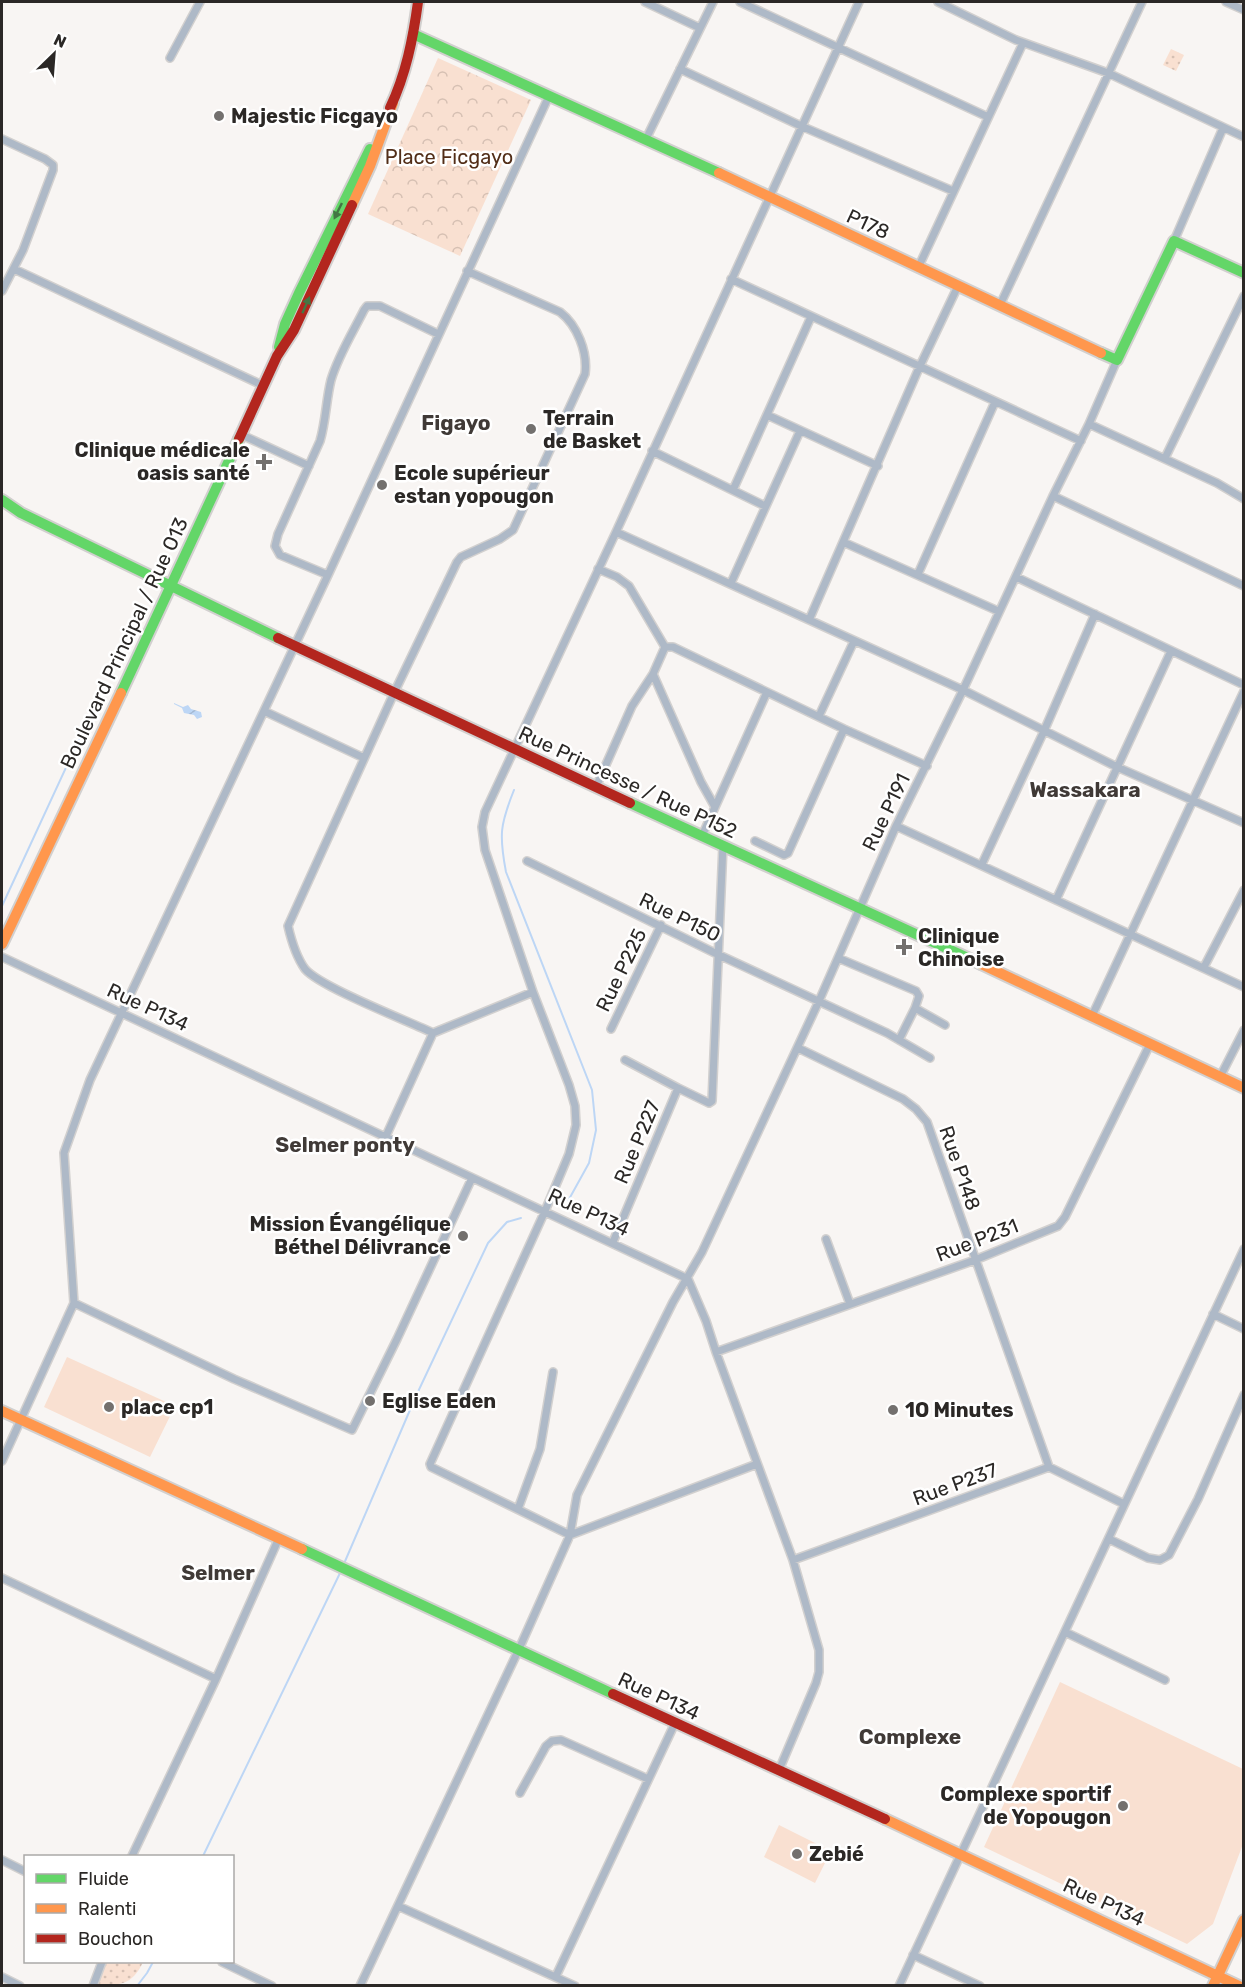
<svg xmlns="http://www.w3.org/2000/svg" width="1245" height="1987" viewBox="0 0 1245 1987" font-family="Rubik,sans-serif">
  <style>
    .grass { fill: url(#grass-dots) }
    .forest { fill: url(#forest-crowns) }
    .pitch { fill: #f9e0d1 }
    .water { fill: url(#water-waves) }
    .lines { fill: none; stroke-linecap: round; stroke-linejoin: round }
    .stream { stroke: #bdd6f5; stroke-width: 2 }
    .street-casing { stroke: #d2d0cf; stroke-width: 10 }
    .fast-casing { stroke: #d2d0cf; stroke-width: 14 }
    .slow-casing { stroke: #d2d0cf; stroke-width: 14 }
    .jam-casing { stroke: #d2d0cf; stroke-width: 14 }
    .street { stroke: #aeb9c7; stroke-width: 7 }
    .fast { stroke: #63d668; stroke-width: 10 }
    .slow { stroke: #ff974d; stroke-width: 10 }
    .jam { stroke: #b3261e; stroke-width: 10 }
    .oneway { fill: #447644 }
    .poi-dot { fill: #73706e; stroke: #fff; stroke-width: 2 }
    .labels { text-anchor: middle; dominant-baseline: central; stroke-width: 5; stroke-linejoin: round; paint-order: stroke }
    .poi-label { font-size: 20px; font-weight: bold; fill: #2b2826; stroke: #fff; text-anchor: start }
    .park-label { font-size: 20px; fill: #522e18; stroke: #fff }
    .street-label { font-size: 20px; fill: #2b2826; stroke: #fff }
    .neighbourhood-label { font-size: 21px; font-weight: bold; fill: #403a37; stroke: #fff }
  </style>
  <defs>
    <pattern id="grass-dots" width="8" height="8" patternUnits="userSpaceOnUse" patternTransform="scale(1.5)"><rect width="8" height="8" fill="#f9e0d1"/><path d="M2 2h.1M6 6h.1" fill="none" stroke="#d6c0b3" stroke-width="1.8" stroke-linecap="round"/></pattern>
    <pattern id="forest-crowns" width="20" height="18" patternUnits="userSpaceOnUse" patternTransform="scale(1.5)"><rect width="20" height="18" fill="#f9e0d1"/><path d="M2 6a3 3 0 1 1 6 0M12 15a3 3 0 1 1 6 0" fill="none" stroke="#d6c0b3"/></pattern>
    <pattern id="water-waves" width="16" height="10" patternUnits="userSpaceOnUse" patternTransform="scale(1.5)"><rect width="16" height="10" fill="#bdd6f5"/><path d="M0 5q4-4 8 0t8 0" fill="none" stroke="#a3b8d2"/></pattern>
  </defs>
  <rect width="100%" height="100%" fill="#f8f5f3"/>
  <path class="grass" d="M1171 49 1184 55 1176 71 1163 65Z
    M105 1962H143C132 1986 119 1985 95 1986Z"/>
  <path class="forest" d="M438 58 531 100 460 256 368 214Z"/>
  <path class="pitch" d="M67 1357 175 1406 150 1457 44 1407Z
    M1060 1682 1243 1769V1844L1213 1924 1187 1944 984 1847Z
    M779 1825 831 1851 815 1883 764 1857Z"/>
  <path class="water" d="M174 703 183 707 188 705 191 709 201 712 202 717 197 719 194 715 184 713 182 708 174 704Z"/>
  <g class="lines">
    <path class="stream" d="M514 790C500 825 499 835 506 872L592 1090 596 1130 589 1163 568 1201
      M2 906 100 694
      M343 1566 416 1396 488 1243 507 1222 521 1218
      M203 1856 341 1571
      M137 1986 147 1973 153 1962"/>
    <defs>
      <path id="street" d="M645 2 700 28
        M740 2 988 117
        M938 2 1016 40 1108 73 1244 137
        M1226 2 1244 10
        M170 58 200 2
        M680 69 801 126 953 191
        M2 139 45 159 53 165V170L23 250 2 291
        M646 139 713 2
        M1174 241 1223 128
        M918 268 1023 43
        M14 269 264 386
        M467 271 560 312C577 325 588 352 585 374L513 530 500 539 461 557 457 562 394 693 288 926C291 939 297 958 305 969 320 987 408 1021 433 1033L533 992
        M731 279 1081 441
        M1000 305 1142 2
        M767 415 878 466
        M1089 424 1217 483 1244 499
        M242 435 309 466
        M652 451 765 506
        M1165 458 1244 296
        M733 490 811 317
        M1053 496 1244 586
        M616 532 963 690 1117 767 1244 823
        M843 542 998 611
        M598 569 617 577 629 586 665 647
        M918 574 995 402
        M328 575 280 555 275 546 278 534 320 441C326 421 326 400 331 380 338 356 353 332 364 310L367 306H380L438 334
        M1016 577 1244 685
        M731 583 800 431
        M809 620 919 368 958 286
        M665 647H673L844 729 927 766
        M653 674 701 782 715 807
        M264 711 364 758
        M819 716 854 641
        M596 787 632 706 653 674 665 647
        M896 826 1244 987
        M702 836 767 692
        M755 841 784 855 788 853 844 729
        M527 861 717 954 887 1033 930 1058
        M982 864 1044 731 1095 614
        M1056 900 1171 651
        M2 957 688 1279 706 1321 716 1352 793 1560 819 1650V1672L816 1683 779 1770
        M838 958 916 991 919 996 915 1008 899 1040
        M1204 967 1244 890
        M915 1008 945 1025
        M1092 1016 1244 691
        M611 1029 661 925
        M798 1048 903 1099 916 1109 927 1122 1049 1467
        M625 1060 678 1088 709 1103 712 1101 723 845
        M1220 1077 1244 1030
        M386 1136 433 1033
        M826 1239 850 1304
        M613 1242 678 1088
        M74 1303 234 1379 352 1430 397 1339 472 1178
        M1213 1314 1244 1329
        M716 1352 975 1260 1058 1226 1065 1217 1150 1044
        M2 1461 74 1303 64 1153 90 1080 328 575 549 96
        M757 1464 570 1535 431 1467 430 1464 545 1211 569 1154 576 1125 575 1106 569 1085 533 992 485 850 482 827 485 812 616 532 859 2
        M518 1509 540 1449 553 1372
        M1109 1539 1148 1558 1160 1560 1169 1555 1198 1499 1244 1395
        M793 1560 1049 1467 1124 1504
        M2 1578 216 1679
        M1065 1632 1165 1680
        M520 1793 546 1746 552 1741 561 1740 648 1779
        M132 1856 216 1679 279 1538
        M2 1860 26 1872
        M398 1906 575 1986
        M913 1955 980 1986
        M222 1962 272 1986
        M556 1976 675 1723
        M2 1977 20 1986
        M93 1986 102 1962
        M360 1986 519 1649 570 1535 577 1495 673 1302 702 1252 819 1001 896 826 963 690 1053 496 1089 424 1117 360
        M899 1986 1244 1249"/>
      <path id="fast" d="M413 34 719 173
        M279 347 285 324 299 293 370 149
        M1101 353 1117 360 1174 241 1244 273
        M2 500 21 513 278 638
        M121 693 239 439
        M630 803 981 964
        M302 1549 613 1694"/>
      <path id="slow" d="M719 173 1101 353
        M352 205 370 166 393 103
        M2 944 121 693
        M981 964 1244 1088
        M2 1411 302 1549
        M885 1819 1239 1986
        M1213 1986 1244 1920"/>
      <path id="jam" d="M390 108C406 74 413 39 418 2
        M239 439 277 356 294 330 352 205
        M278 638 630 803
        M613 1694 885 1819"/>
    </defs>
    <use href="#street" class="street-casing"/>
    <use href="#fast" class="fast-casing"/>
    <use href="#slow" class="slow-casing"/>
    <use href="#jam" class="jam-casing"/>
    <use href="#street" class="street"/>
    <use href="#fast" class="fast"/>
    <use href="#slow" class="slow"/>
    <use href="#jam" class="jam"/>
  </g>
  <defs><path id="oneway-solid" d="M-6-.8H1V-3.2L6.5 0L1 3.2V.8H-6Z" transform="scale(1.5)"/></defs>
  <g class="oneway">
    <use href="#oneway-solid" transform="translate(338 211) rotate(116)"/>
    <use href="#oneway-solid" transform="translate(306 305) rotate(-66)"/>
  </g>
  <g class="poi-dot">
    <circle cx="219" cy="116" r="6"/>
    <circle cx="531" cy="429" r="6"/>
    <path d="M261 453h6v6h6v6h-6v6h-6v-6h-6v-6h6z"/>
    <circle cx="382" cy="485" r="6"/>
    <path d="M901 938h6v6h6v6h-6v6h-6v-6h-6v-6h6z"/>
    <circle cx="463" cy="1236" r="6"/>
    <circle cx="370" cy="1401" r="6"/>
    <circle cx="109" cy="1407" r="6"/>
    <circle cx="893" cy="1410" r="6"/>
    <circle cx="1123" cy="1806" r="6"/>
    <circle cx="797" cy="1854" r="6"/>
  </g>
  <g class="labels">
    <g class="poi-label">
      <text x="231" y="116">Majestic Ficgayo</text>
      <text x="543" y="418">Terrain<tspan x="543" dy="23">de Basket</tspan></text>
      <text x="250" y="450" text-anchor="end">Clinique médicale<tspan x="250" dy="23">oasis santé</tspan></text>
      <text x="394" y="473">Ecole supérieur<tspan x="394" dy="23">estan yopougon</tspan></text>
      <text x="918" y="936">Clinique<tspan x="918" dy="23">Chinoise</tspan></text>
      <text x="451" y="1224" text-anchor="end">Mission Évangélique<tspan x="451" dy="23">Béthel Délivrance</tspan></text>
      <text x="382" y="1401">Eglise Eden</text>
      <text x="121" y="1407">place cp1</text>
      <text x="905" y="1410">1O Minutes</text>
      <text x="1111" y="1794" text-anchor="end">Complexe sportif<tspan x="1111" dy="23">de Yopougon</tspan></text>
      <text x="809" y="1854">Zebié</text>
    </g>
    <g class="park-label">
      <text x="449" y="157">Place Ficgayo</text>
    </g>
    <g class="street-label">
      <text transform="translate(868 224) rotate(25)">P178</text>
      <text transform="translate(124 643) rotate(-65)">Boulevard Principal / Rue O13</text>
      <text transform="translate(628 782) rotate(25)">Rue Princesse / Rue P152</text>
      <text transform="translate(886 812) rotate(-64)">Rue P191</text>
      <text transform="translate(680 917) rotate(26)">Rue P150</text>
      <text transform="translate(621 970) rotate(-64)">Rue P225</text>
      <text transform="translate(148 1007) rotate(25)">Rue P134</text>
      <text transform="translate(637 1142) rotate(-67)">Rue P227</text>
      <text transform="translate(960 1168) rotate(71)">Rue P148</text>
      <text transform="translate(589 1212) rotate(25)">Rue P134</text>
      <text transform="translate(977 1240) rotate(-21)">Rue P231</text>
      <text transform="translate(955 1484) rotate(-20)">Rue P237</text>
      <text transform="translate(659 1696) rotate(25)">Rue P134</text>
      <text transform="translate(1104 1902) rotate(25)">Rue P134</text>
    </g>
    <g class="neighbourhood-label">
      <text x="456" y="422">Figayo</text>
      <text x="1085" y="789">Wassakara</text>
      <text x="345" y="1144">Selmer ponty</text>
      <text x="218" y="1572">Selmer</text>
      <text x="910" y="1736">Complexe</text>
    </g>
  </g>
  <rect width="1245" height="1987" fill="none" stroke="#2b2826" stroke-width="6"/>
  <rect x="24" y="1855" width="210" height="108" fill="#ffffff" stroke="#aaa9a8" stroke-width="1.5"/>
  <rect x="36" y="1874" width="30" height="9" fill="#63d668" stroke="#aaa9a8" stroke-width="1.5"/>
  <text x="78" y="1885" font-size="18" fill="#2b2826">Fluide</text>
  <rect x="36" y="1904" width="30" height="9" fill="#ff974d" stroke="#aaa9a8" stroke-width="1.5"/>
  <text x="78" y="1915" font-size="18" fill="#2b2826">Ralenti</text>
  <rect x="36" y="1934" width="30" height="9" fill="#b3261e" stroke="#aaa9a8" stroke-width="1.5"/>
  <text x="78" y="1945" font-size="18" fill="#2b2826">Bouchon</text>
  <g transform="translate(54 54) rotate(25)" stroke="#ffffff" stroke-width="4.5" paint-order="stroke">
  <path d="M0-4.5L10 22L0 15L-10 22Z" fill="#2b2826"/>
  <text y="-9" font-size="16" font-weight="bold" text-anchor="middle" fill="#2b2826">N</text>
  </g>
</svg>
